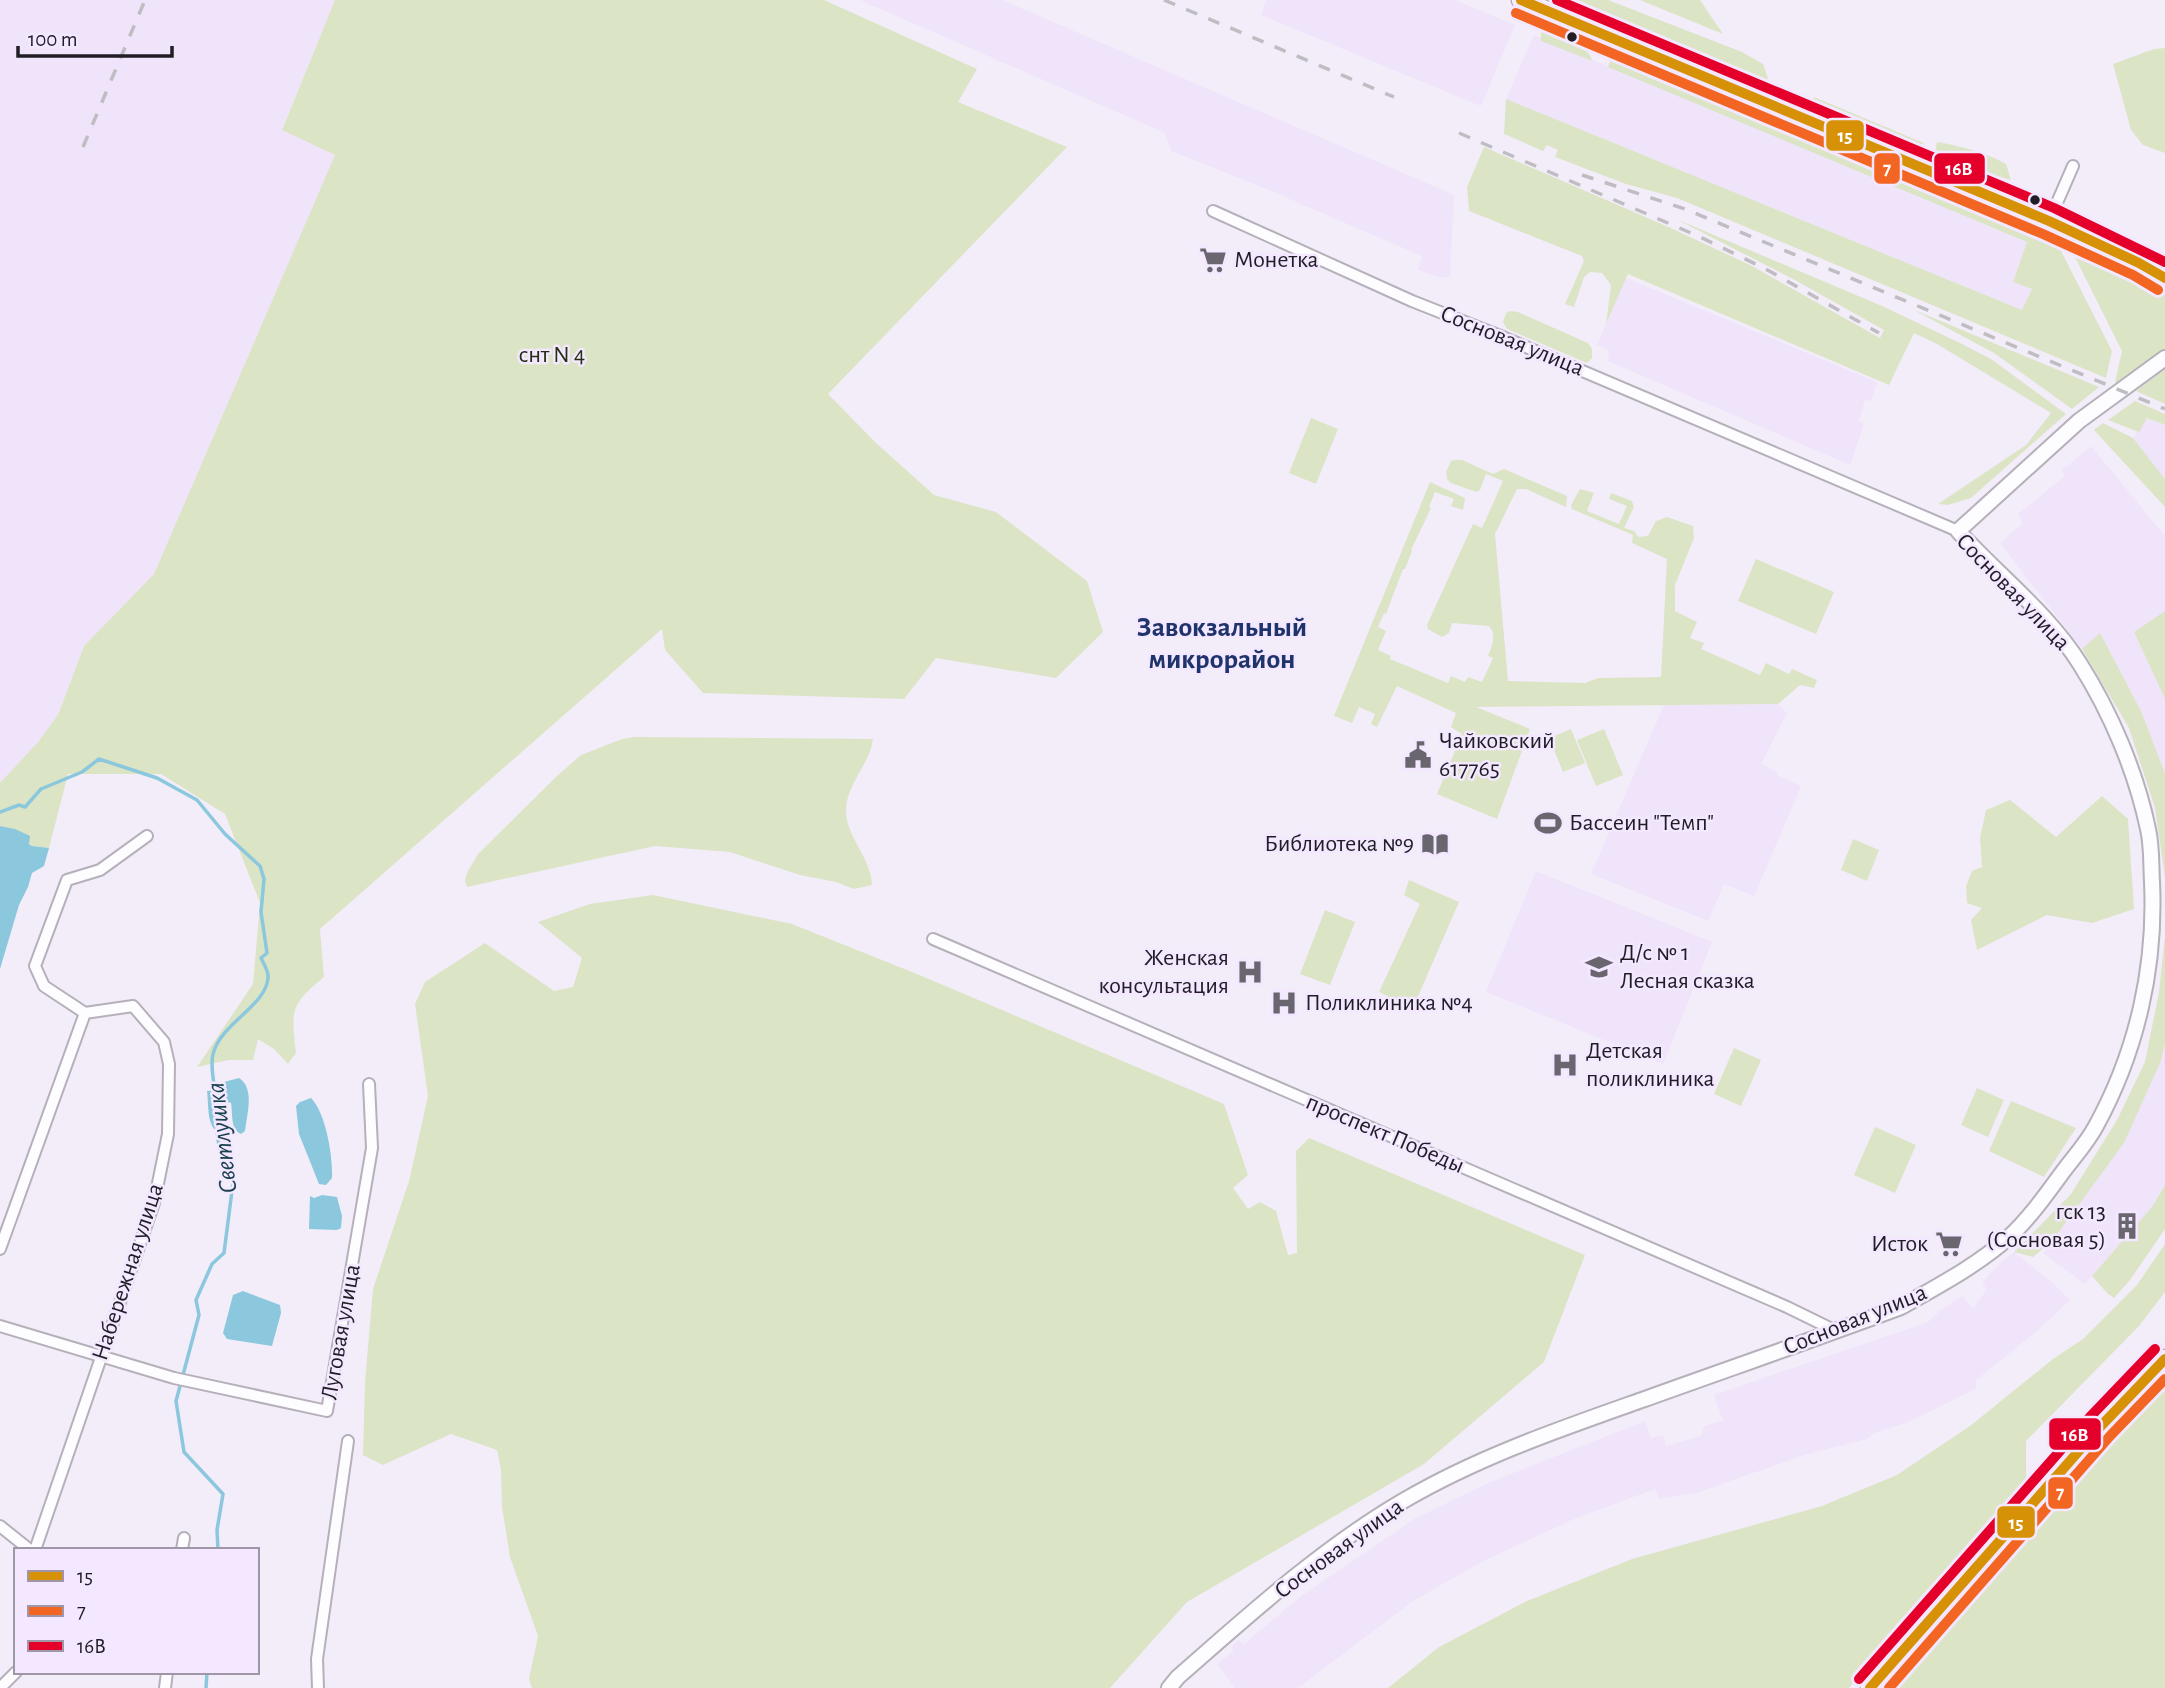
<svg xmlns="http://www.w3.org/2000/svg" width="2165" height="1688" viewBox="0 0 2165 1688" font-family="'Alegreya Sans',sans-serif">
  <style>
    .built { fill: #efe4fa }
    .green { fill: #dce4c6 }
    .water { fill: #8bc7dd }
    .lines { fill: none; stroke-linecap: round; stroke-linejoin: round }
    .stream { stroke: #8bc7dd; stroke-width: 3.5 }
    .minor-casing { stroke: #b5b0ba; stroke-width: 14 }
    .tertiary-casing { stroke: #b5b0ba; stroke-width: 18 }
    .primary-casing { stroke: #b5b0ba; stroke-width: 21 }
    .minor { stroke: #fdfcfe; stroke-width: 10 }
    .tertiary { stroke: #fdfcfe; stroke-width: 14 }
    .primary { stroke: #fdfcfe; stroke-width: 18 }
    .rail { stroke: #bfbdc1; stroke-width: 3.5; stroke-dasharray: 12 12; stroke-linecap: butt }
    .bus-1-casing { stroke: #f3e8ff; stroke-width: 16 }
    .bus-2-casing { stroke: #f3e8ff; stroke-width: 16 }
    .bus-3-casing { stroke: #f3e8ff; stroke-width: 16 }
    .bus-1 { stroke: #d79106; stroke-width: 10 }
    .bus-2 { stroke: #f26522; stroke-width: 10 }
    .bus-3 { stroke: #e4002b; stroke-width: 10 }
    .bus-dot { fill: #201d25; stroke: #f3e8ff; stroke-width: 2.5 }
    .labels { text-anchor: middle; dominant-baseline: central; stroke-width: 5; stroke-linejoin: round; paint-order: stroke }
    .poi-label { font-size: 24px; fill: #201d25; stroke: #f3e8ff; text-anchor: start }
    .street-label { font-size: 24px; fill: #201d25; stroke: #f3e8ff }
    .park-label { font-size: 24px; fill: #262e11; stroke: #f3e8ff }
    .water-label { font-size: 26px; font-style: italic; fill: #19424d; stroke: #f3e8ff }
    .quarter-label { font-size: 28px; font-weight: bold; fill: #20346c; stroke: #f3e8ff }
    .line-badge { stroke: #f3e8ff; stroke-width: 2.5 }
    .badge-label { font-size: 19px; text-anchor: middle; font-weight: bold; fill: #fff }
  </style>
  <rect width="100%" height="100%" fill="#f3edfa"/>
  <path class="built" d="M0 0H335L282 129 335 155 154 574 84 646 58 715 38 742 0 783Z
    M860 0H1002L1454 195 1450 277H1440L1418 270 1422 256 1257 185 1171 151 1165 133Z
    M1266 0H1455L1515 25 1481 106 1261 15Z
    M1534 35 2027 242 2013 282 2032 289 2022 310 1506 99Z
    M1626 278 1877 382 1871 401 1865 400 1859 421 1864 424 1850 465 1608 361 1609 350 1597 345Z
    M2147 418 2165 425V479L2133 438Z
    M2091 446 2165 536V611L2134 632 2165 699V773L2141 711 2100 634 2082 649 2000 543 2023 523 2018 514 2065 476 2061 471Z
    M1778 704 1787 713 1761 764 1774 770 1779 776 1801 786 1754 896 1724 884 1708 921 1591 874 1664 705Z
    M1536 871 1712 942 1663 1064 1486 992Z
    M2165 1043V1185L2153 1207 2085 1284 2043 1253 2124 1143 2161 1061Z
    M2014 1252 2053 1283 2070 1300 2038 1330 1975 1381 1977 1388 1906 1423 1874 1433 1867 1439 1807 1454 1699 1492 1659 1499 1655 1489 1574 1519 1481 1562 1413 1601 1298 1688H1235L1217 1664 1234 1651 1231 1647 1239 1640 1243 1645 1300 1597 1414 1519 1488 1483 1640 1423 1645 1421 1651 1438 1663 1435 1666 1446 1701 1436 1704 1426 1723 1421 1714 1395 1928 1322 1941 1310 1963 1296 1973 1309 1987 1289 1982 1283 2000 1263Z"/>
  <path class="green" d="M335 0H824L977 69 958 102 1067 147 828 394 875 442 934 495 996 512 1087 581 1103 632 1056 678 936 658 904 699 703 693 665 650 662 629 320 929 324 977C290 1005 291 1010 296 1053L288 1064 274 1049 258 1039 253 1060H229L197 1067 253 984 260 903 225 814 161 774H68L49 848 32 846 15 829 0 826V783L38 742 58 715 84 646 154 574 335 155 282 130Z
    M1570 0H1608L1742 52 1763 64 1768 78 1763 89 1575 9Z
    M1640 0H1700L1723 34Z
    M1541 25 1580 39 1593 61 1541 41Z
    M2165 48V153L2143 145 2131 130 2113 64 2154 49Z
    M1614 51 1756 112 1940 185 2019 221 2061 251 2112 351 2106 378 1677 198 1626 184 1555 157 1558 150 1547 145 1543 151 1504 134 1506 99 2022 310 2032 289 2013 282 2027 242 1608 67Z
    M1814 97 1924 143 1914 154 1810 109Z
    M1937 142C1964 147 1982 151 2006 164L2011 180 2000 177 1995 187 1937 163 1934 157Z
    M1484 147 1673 229 1752 266 1880 338 1884 330 1793 279 1676 219 1882 306 1960 343 1991 359 2066 414 1971 498 1948 505 1938 504 2026 445 2051 413 1937 344 1914 333 1889 385 1628 274 1606 324 1611 285 1602 273 1590 272 1584 277 1574 307 1565 304 1584 261 1582 256 1469 211 1467 187Z
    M2095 253 2165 289V352L2118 384 2115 382 2122 351 2074 255 2089 262Z
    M1912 309 2099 387 2072 409 1994 353Z
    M1510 311 1518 312 1588 343 1592 349V358L1587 363 1507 329 1503 322 1506 313Z
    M2165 369V404L2136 391Z
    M2135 401 2165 414V425L2147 418 2139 432 2108 420Z
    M1311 418 1338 429 1316 484 1289 473Z
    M2103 423 2133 438 2165 479V507L2094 430Z
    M1455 460H1462L1493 474 1504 469 1567 496 1566 507 1526 489H1517L1495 534 1508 681 1585 683 1598 678 1661 677 1667 559 1632 543 1633 535 1572 509 1571 505 1580 489 1594 493 1587 511 1619 524 1627 506 1609 499 1611 493 1632 501 1634 507 1624 528 1634 531 1638 537 1648 536 1656 521 1667 517 1693 526 1694 538 1675 585V611L1697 622 1690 638 1704 643 1701 649 1760 675 1766 663 1789 674 1792 669 1817 680 1814 688 1800 685 1778 704 1476 707 1530 729 1497 819 1437 794 1462 734 1451 727 1456 713 1397 686 1377 727 1371 724 1375 714 1359 707 1352 723 1334 716 1430 482 1465 498 1463 510 1451 506 1454 499 1435 492 1429 507 1431 508 1411 550 1412 551 1405 569H1403L1386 614 1384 613 1378 627 1386 631 1378 650 1391 656 1390 659 1448 683 1451 676 1465 682 1468 677 1482 682 1493 658 1488 656C1492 646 1497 635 1489 626L1452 623 1449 633 1442 637 1428 629 1427 625 1473 524 1482 528 1503 481 1486 474 1480 490 1476 492 1451 483 1447 479 1446 472 1451 461Z
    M1756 559 1834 592 1816 634 1738 601Z
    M2165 611V699L2134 632Z
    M2100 633 2141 711 2165 773V877L2155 808 2129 728 2082 649Z
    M1571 729 1585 763 1563 772 1549 738Z
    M1604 729 1623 775 1596 786 1577 740Z
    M634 737 873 739C870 764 847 783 846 809 845 836 871 857 872 885L854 889 836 882 800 875 730 852 655 846 467 887 465 880 468 871 478 854 557 776 581 755 622 739Z
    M2102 796 2128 819 2134 909 2092 923 2047 915 1977 950 1971 920 1982 908 1967 903 1966 886 1972 871 1982 867 1980 838 1986 810 2010 800 2056 837Z
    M1853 839 1879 850 1867 881 1841 870Z
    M1409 880 1459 902 1413 1008 1379 992 1420 904 1404 895Z
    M653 895 792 924 917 974 1224 1104 1248 1175 1233 1188 1248 1209 1260 1202 1276 1211 1288 1255 1297 1253 1296 1151 1309 1138 1585 1255 1544 1362 1424 1464 1187 1602 1110 1688H532L529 1679 538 1636 510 1557 502 1507 501 1470 497 1450 451 1434 383 1465 363 1455 365 1382 373 1289 409 1181 428 1096 415 1004 425 982 485 943 554 991 573 987 582 958 538 922 590 904Z
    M1325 910 1355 922 1330 985 1300 974Z
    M2165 936V1043L2161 1061 2124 1143 2053 1240 2033 1257 2014 1252 2071 1194 2117 1120 2145 1062 2159 992Z
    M1734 1048 1761 1060 1741 1106 1714 1094Z
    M1977 1088 2004 1100 1988 1137 1961 1125Z
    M2011 1101 2076 1128 2044 1177 1989 1151Z
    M1875 1127 1916 1145 1895 1193 1854 1175Z
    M2165 1185V1229L2130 1280 2114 1298 2108 1294 2092 1276 2152 1207Z
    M2165 1244V1292L2139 1326 2026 1441V1490L1849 1688H1388L1439 1647 1527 1601 1632 1559 1822 1506 1897 1475 1970 1426 2053 1359 2083 1339 2137 1285Z
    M2165 1363V1688H1880Z"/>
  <path class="water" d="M0 826 15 829 30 836 29 844 32 846 49 848 44 866 32 873 28 887 19 905 0 969Z
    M239 1078C255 1088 247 1114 245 1131L241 1134C230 1129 233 1114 231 1103L224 1101 219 1104 224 1132 222 1134C206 1130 209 1106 207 1091L218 1090 224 1082Z
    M311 1098C326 1113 333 1157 332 1178L326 1185 319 1184 299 1134 296 1106 300 1102Z
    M322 1195 337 1197 342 1216 341 1228 337 1230 309 1229 310 1196 314 1198Z
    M243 1291 280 1305 281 1313 272 1346 227 1339 223 1333 233 1295Z"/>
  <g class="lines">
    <path class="stream" d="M0 812 19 805 25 807 41 789 82 772 99 759 157 778 197 800 225 834 260 866 264 879 261 912 267 953 261 958C264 964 269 972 268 978 266 1006 221 1023 213 1054 210 1065 214 1081 215 1093
      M217 1132 221 1160 233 1183 224 1253 212 1264 196 1300 199 1315 176 1401 184 1452 223 1494 217 1530 218 1550
      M206 1688 207 1672"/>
    <defs>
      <path id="minor" d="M1213 211 1412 301 1498 335 1958 531
        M2049 221 2073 166
        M933 939 1787 1307 1836 1331
        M0 1249 85 1013
        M0 1326 174 1378 327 1411 372 1148 369 1084
        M0 1526 30 1550
        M35 1550 154 1203 168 1134 169 1064 164 1042 133 1006 85 1013 44 986 35 966 67 880 100 870 147 836
        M182 1550 184 1538
        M0 1688 16 1672
        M165 1688 167 1672
        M318 1688 317 1659 348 1441"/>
      <path id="tertiary" d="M1169 1688 1178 1677C1249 1615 1321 1549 1403 1501 1478 1457 1560 1429 1642 1400 1728 1369 1815 1339 1901 1307 1938 1286 1976 1266 2008 1238 2028 1220 2046 1195 2062 1173 2073 1158 2087 1143 2096 1126 2137 1051 2156 967 2152 882 2151 865 2152 846 2148 829 2136 772 2111 713 2080 664 2048 613 1998 575 1958 531L2079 421 2165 358"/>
      <path id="primary" d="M1521 0 2049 221 2139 263 2165 278
        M1870 1688 2100 1427 2165 1359"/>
    </defs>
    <use href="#minor" class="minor-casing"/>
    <use href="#tertiary" class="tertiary-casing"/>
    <use href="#primary" class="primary-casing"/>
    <use href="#minor" class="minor"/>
    <use href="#tertiary" class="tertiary"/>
    <use href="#primary" class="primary"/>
    <path class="rail" d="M1164 0 1394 97
      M1459 133 1698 236 1764 268 1879 333
      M83 147 145 0
      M1582 175 1685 209 2165 409"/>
    <defs>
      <path id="bus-1" d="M1521 0 2049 221 2139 263 2165 278
        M1870 1688 2100 1427 2165 1359"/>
      <path id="bus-2" d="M1516 13 2043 234 2133 275 2158 290
        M1889 1688 2110 1436 2165 1379"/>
      <path id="bus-3" d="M1557 0 2054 208 2165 262
        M1859 1679 2089 1418 2155 1349"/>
    </defs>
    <use href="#bus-1" class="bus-1-casing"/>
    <use href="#bus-2" class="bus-2-casing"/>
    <use href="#bus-3" class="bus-3-casing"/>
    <use href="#bus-1" class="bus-1"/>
    <use href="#bus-2" class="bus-2"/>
    <use href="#bus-3" class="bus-3"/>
  </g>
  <defs>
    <symbol id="supermarket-bare" viewBox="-9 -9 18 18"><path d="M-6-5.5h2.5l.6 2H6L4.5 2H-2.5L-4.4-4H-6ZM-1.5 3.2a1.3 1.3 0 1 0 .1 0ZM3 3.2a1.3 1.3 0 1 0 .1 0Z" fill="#6a6670" stroke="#f3e8ff" stroke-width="2.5" paint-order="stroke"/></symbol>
    <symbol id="civic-bare" viewBox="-9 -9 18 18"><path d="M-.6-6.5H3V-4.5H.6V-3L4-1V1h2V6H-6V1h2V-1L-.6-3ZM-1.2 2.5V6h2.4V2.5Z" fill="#6a6670" stroke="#f3e8ff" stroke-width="2.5" paint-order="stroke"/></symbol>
    <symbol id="stadium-bare" viewBox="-9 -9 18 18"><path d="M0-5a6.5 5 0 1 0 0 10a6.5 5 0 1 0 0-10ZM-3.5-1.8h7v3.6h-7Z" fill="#6a6670" stroke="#f3e8ff" stroke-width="2.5" paint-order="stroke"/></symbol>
    <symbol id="library-bare" viewBox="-9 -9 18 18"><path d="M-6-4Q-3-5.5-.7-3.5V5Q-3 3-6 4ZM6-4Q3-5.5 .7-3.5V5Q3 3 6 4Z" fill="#6a6670" stroke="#f3e8ff" stroke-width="2.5" paint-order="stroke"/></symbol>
    <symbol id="school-bare" viewBox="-9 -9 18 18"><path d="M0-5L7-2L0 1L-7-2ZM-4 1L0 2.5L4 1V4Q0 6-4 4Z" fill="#6a6670" stroke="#f3e8ff" stroke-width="2.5" paint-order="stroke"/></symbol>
    <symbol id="hospital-bare" viewBox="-9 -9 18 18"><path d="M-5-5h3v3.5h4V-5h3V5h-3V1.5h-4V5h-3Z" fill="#6a6670" stroke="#f3e8ff" stroke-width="2.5" paint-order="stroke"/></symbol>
    <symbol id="building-bare" viewBox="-9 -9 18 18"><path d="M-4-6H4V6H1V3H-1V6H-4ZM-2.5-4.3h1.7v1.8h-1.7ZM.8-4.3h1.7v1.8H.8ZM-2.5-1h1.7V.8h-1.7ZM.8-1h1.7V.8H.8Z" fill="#6a6670" stroke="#f3e8ff" stroke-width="2.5" paint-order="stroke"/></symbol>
  </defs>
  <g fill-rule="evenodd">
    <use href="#supermarket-bare" x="1194" y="241" width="38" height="38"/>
    <use href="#civic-bare" x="1399" y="736" width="38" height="38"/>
    <use href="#stadium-bare" x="1529" y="804" width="38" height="38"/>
    <use href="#library-bare" x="1416" y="825" width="38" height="38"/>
    <use href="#school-bare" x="1580" y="948" width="38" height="38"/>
    <use href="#hospital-bare" x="1231" y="953" width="38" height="38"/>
    <use href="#hospital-bare" x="1265" y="984" width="38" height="38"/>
    <use href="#hospital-bare" x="1546" y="1046" width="38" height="38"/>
    <use href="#building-bare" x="2108" y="1207" width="38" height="38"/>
    <use href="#supermarket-bare" x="1930" y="1225" width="38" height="38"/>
  </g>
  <g class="bus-dot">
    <circle cx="1572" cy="37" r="6"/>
    <circle cx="2035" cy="200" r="6"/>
  </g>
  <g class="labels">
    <g class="poi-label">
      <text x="1234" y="260">Монетка</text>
      <text x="1439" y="741">Чайковский<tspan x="1439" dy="28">617765</tspan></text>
      <text x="1569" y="823">Бассеин "Темп"</text>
      <text x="1414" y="844" text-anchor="end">Библиотека №9</text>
      <text x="1620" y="953">Д/с № 1<tspan x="1620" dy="28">Лесная сказка</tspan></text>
      <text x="1229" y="958" text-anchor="end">Женская<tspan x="1229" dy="28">консультация</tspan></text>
      <text x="1305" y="1003">Поликлиника №4</text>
      <text x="1586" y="1051">Детская<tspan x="1586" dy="28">поликлиника</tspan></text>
      <text x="2106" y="1212" text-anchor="end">гск 13<tspan x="2106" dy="28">(Сосновая 5)</tspan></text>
      <text x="1928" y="1244" text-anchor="end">Исток</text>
    </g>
    <g class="street-label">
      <text transform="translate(1512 341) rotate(22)">Сосновая улица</text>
      <text transform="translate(2013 592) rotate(46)">Сосновая улица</text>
      <text transform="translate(1385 1134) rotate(23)">проспект Победы</text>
      <text transform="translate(128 1272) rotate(-72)">Набережная улица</text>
      <text transform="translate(1855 1320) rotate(-22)">Сосновая улица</text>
      <text transform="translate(341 1332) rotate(-80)">Луговая улица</text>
      <text transform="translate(1339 1549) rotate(-36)">Сосновая улица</text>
    </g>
    <g class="park-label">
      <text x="552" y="355">снт N 4</text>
    </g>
    <g class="water-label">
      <text transform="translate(222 1138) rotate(-97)">Светлушка</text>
    </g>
    <g class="quarter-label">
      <text x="1222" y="628">Завокзальный<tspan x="1222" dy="32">микрорайон</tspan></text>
    </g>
  </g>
  <g class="line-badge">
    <rect x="1825" y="119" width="40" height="33" rx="7" fill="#d79106"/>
    <rect x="1933" y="152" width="53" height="33" rx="7" fill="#e4002b"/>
    <rect x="1873" y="152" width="28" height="33" rx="7" fill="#f26522"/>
    <rect x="2048" y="1417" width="54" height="34" rx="7" fill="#e4002b"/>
    <rect x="2047" y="1476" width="27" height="34" rx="7" fill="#f26522"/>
    <rect x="1996" y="1505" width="40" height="34" rx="7" fill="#d79106"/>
  </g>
  <g class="badge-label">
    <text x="1845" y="142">15</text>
    <text x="1959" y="175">16В</text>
    <text x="1887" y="175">7</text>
    <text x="2075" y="1441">16В</text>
    <text x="2060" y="1499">7</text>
    <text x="2016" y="1529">15</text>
  </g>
  <rect x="14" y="1548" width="245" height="126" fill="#f3e8ff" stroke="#9f97a8" stroke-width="2"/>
  <rect x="28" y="1571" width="35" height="10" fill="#d79106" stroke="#9f97a8" stroke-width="2"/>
  <text x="77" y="1583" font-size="21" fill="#201d25">15</text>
  <rect x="28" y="1606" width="35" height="10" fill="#f26522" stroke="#9f97a8" stroke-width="2"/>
  <text x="77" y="1618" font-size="21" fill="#201d25">7</text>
  <rect x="28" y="1641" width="35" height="10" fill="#e4002b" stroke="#9f97a8" stroke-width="2"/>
  <text x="77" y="1653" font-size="21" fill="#201d25">16В</text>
  <path d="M18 46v10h154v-10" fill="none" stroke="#201d25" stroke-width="3.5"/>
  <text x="28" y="46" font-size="21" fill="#201d25" stroke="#f3e8ff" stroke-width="5" paint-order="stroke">100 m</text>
</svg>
